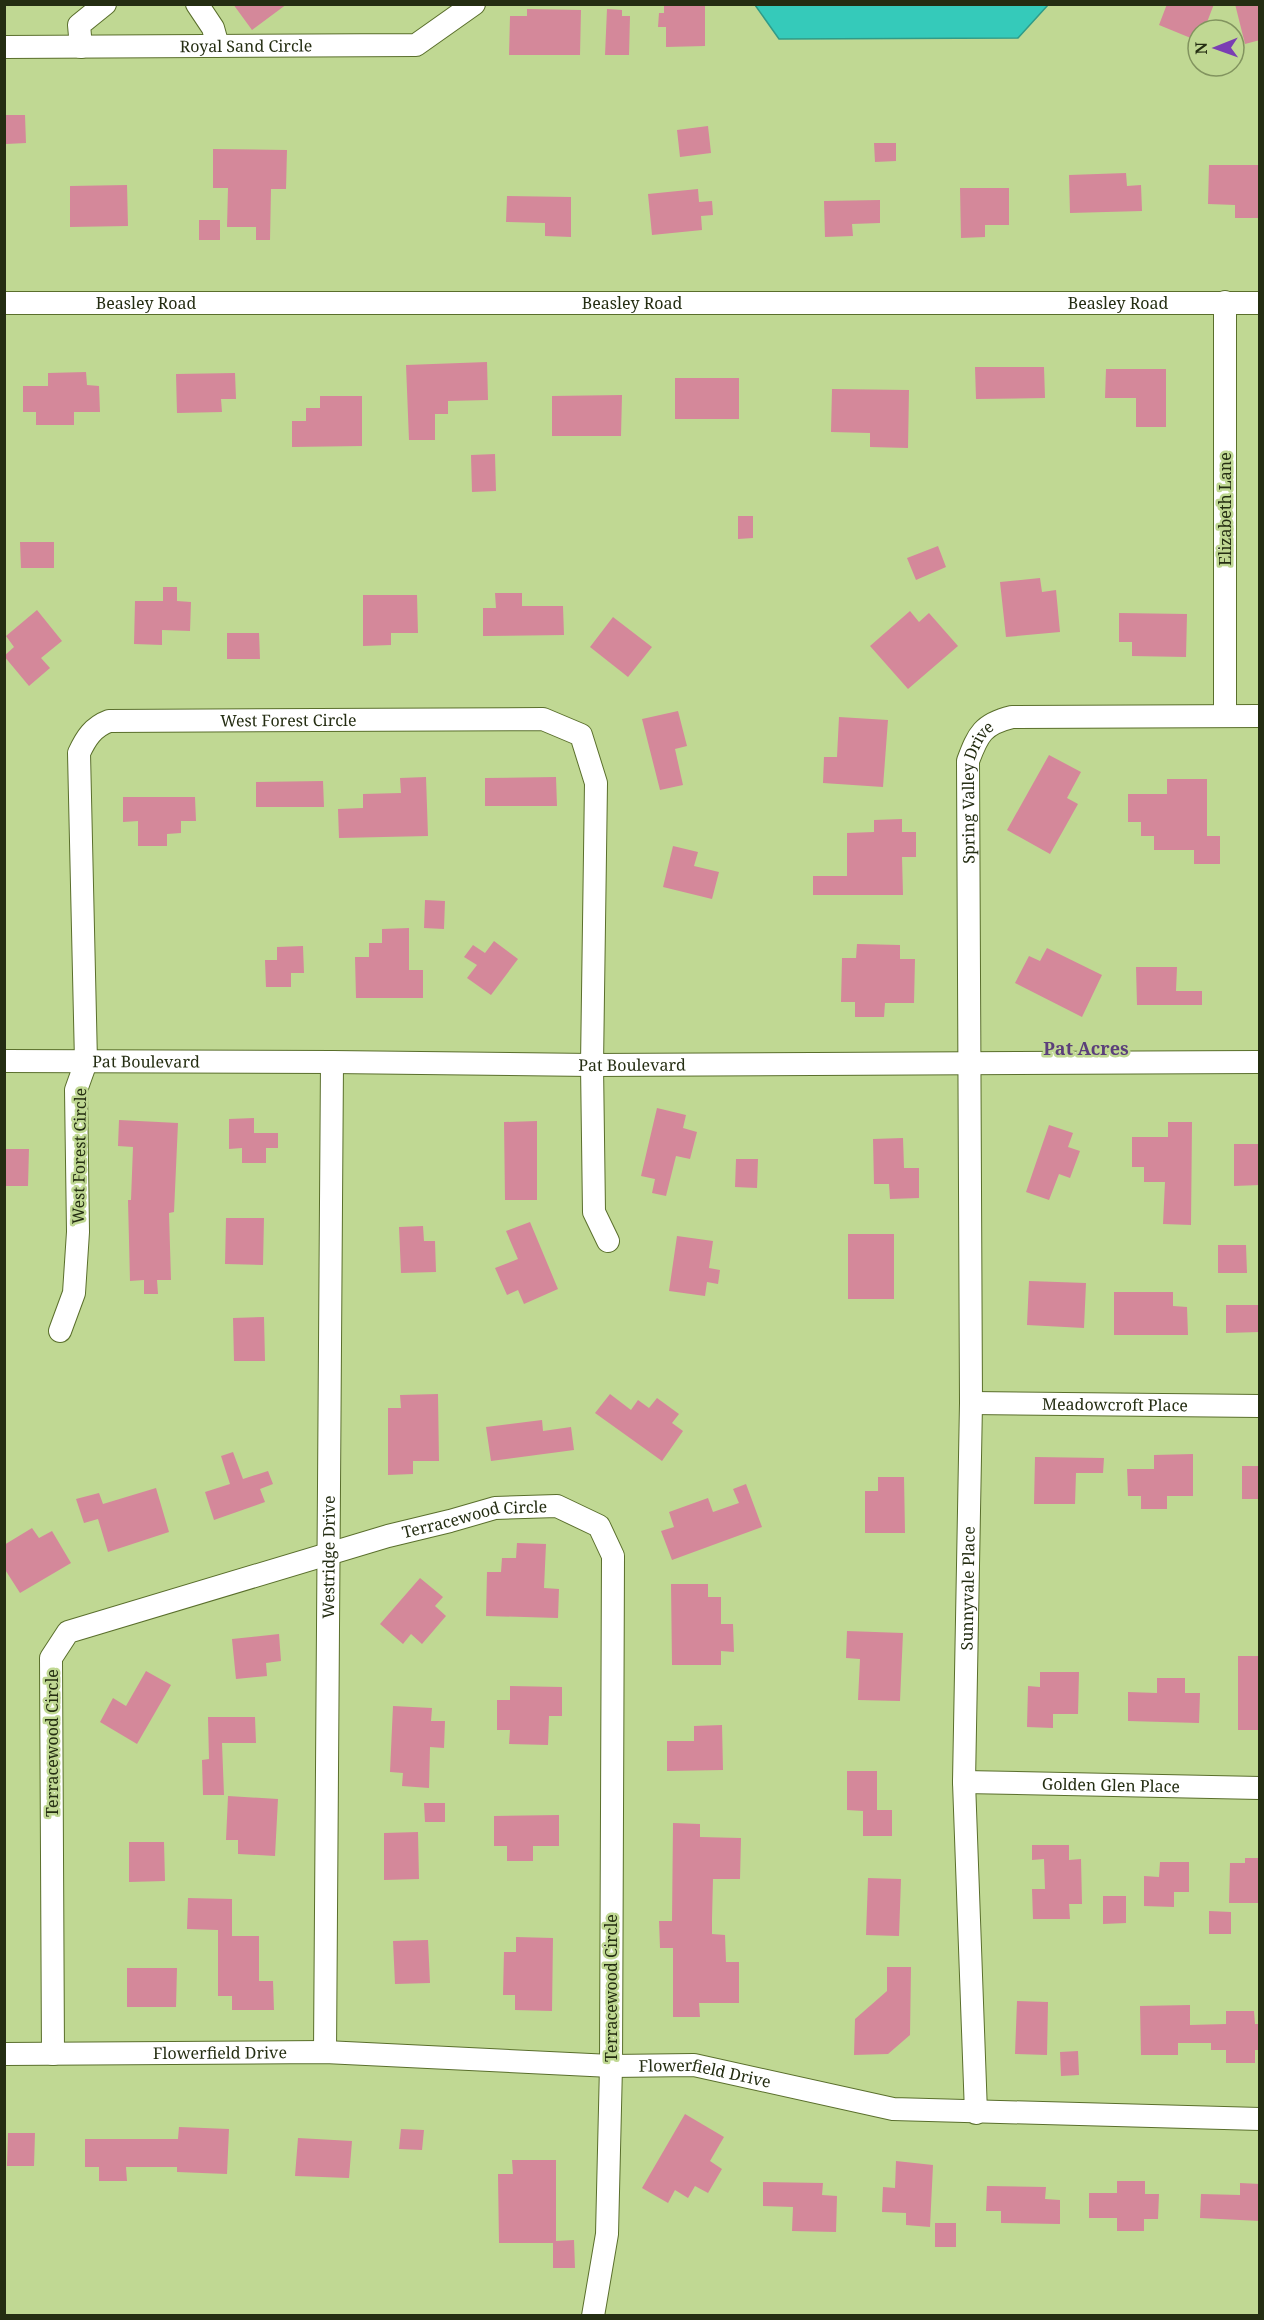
<svg xmlns="http://www.w3.org/2000/svg" width="1264" height="2320" viewBox="0 0 1264 2320" font-family="'Noto Serif',serif">
  <style>
    .water { fill: #35caba; stroke: #309b88; stroke-width: 1.5 }
    .building { fill: #d4889a }
    .lines { fill: none; stroke-linecap: round; stroke-linejoin: round }
    .minor-casing { stroke: #5a6f2c; stroke-width: 24 }
    .minor { stroke: #fff; stroke-width: 22 }
    .labels { text-anchor: middle; dominant-baseline: central; stroke-width: 5; stroke-linejoin: round; paint-order: stroke }
    .street-label { font-size: 16px; fill: #242d12; stroke: #c0d893 }
    .neighbourhood-label { font-size: 18px; font-weight: bold; fill: #5b3f7a; stroke: #c0d893 }
  </style>
  <rect width="100%" height="100%" fill="#c0d893"/>
  <path class="water" d="M755 5H1048L1018 38 779 39Z"/>
  <path class="building" d="M233 4H287L252 30Z
    M664 4H705V46L666 47V27H658L659 13H664Z
    M1167 4H1214L1204 30H1198V41L1159 25Z
    M1235 4H1260V40L1245 44Z
    M527 9 581 10 580 55H509L510 16H527Z
    M607 9 622 10V16H630L629 55H605Z
    M5 115H25L26 143 6 144Z
    M708 126 711 153 680 157 677 130Z
    M874 143H896V161L875 162Z
    M213 149 287 150 286 189H271L270 240H256V227H227L228 188H213Z
    M1209 165H1260V218H1235V205L1208 204Z
    M1126 173 1127 186 1141 185 1142 211 1070 213 1069 175Z
    M127 185 128 226 70 227V186Z
    M960 188H1009V225H985V237L961 238Z
    M698 189 699 202 712 201 713 215 701 216 702 230 652 235 648 194Z
    M507 196 571 197V237L545 236V223L506 222Z
    M880 200V223L852 224 853 236 825 237 824 201Z
    M199 220H220V240H199Z
    M487 362 488 400 448 401V414H435V440H409L406 365Z
    M975 367H1044L1045 398 976 399Z
    M1106 369H1166V427H1136V398H1105Z
    M86 372 87 385 99 386 100 412H74V425H36V412H23V386H48V373Z
    M235 373 236 399H221L222 412 177 413 176 374Z
    M675 378H739V419H675Z
    M832 389 909 390 908 448 870 447V433L831 432Z
    M622 395 621 436H552V396Z
    M320 396H362V446L292 447V421H306V408H320Z
    M495 454 496 491 472 492 471 455Z
    M738 516H753V538L738 539Z
    M20 542H54V568H21Z
    M938 546 946 567 916 580 907 558Z
    M1040 578 1042 592 1056 590 1060 632 1006 637 1000 582Z
    M163 587H177V601L191 602 190 631 162 630V645L134 644 135 601H163Z
    M495 593H522V606H563L564 635 483 636V608H496Z
    M363 595H417L418 633H391V645L363 646Z
    M37 610 62 641 41 658 50 668 29 686 4 656 14 647 6 636Z
    M910 611 919 622 929 613 958 646 908 689 870 646Z
    M1119 613 1187 614 1186 657 1132 656V642H1119Z
    M613 617 652 647 628 677 590 647Z
    M227 633H259L260 659H227Z
    M678 711 687 746 675 749 683 785 660 790 642 719Z
    M839 717 888 720 883 787 823 783 824 757H837Z
    M1049 755 1081 772 1067 798 1078 804 1050 854 1007 830Z
    M426 777 428 836 339 838 338 809 363 808V794L401 793 400 778Z
    M556 777 557 806H485V778Z
    M1167 779H1207V836H1220V864H1194V850H1154V836H1141V822H1128V794H1167Z
    M323 781 324 807H256V782Z
    M123 797H195L196 821H181V833L167 834V846H138V821L123 822Z
    M902 819V832H916V857H902L903 895H813V876H847V833L874 832V820Z
    M673 846 698 852 694 866 719 872 712 899 663 887Z
    M425 900 445 901 444 929 424 928Z
    M409 928V970H423V998H356L355 957H369V943H382V929Z
    M494 941 518 959 491 995 467 978 477 965 464 957 473 945 485 953Z
    M857 944 900 945V959H915L914 1003H885L884 1017H855V1002H841L842 958H856Z
    M303 946 304 973H291V987H266L265 960H277V947Z
    M1047 948 1102 975 1082 1017 1015 983 1029 956 1040 961Z
    M1136 967H1177L1176 991H1202V1005H1137Z
    M657 1108 686 1115 683 1128 697 1132 690 1159 676 1156 666 1196 652 1193 655 1179 641 1176Z
    M254 1118V1133H278V1148H266V1163H242V1148L229 1149V1119Z
    M119 1120 178 1123 174 1212 169 1213 171 1280H157L158 1294H144V1280L130 1281 128 1200H131L133 1147 118 1146Z
    M537 1121V1200H505L504 1122Z
    M1168 1122H1192L1191 1225 1163 1224 1165 1182H1144V1167H1132V1137H1168Z
    M1049 1125 1073 1133 1068 1147 1080 1151 1070 1178 1059 1174 1049 1200 1026 1192Z
    M903 1138 904 1168H919V1198L890 1199 889 1184H874L873 1139Z
    M1234 1144H1260V1185L1234 1186Z
    M4 1149H29L28 1186H4Z
    M736 1159H758L757 1188 735 1187Z
    M226 1218H264L263 1265 225 1264Z
    M530 1222 558 1289 524 1304 518 1290 507 1295 495 1268 518 1259 506 1231Z
    M423 1226 424 1241H435L436 1272 401 1273 399 1227Z
    M848 1234H894V1299H848Z
    M677 1236 713 1241 709 1268 720 1270 718 1284 707 1282 705 1296 669 1291Z
    M1218 1245H1246L1247 1273H1218Z
    M1029 1281 1086 1283 1084 1328 1027 1325Z
    M1114 1292H1173V1306L1187 1307 1188 1335H1114Z
    M1226 1305H1260V1332L1226 1333Z
    M264 1317 265 1361H234L233 1318Z
    M438 1394 439 1461H413V1474L388 1475V1408H401L400 1395Z
    M610 1394 631 1410 638 1400 649 1408 657 1398 679 1414 672 1423 683 1431 662 1461 595 1413Z
    M542 1420 543 1431 571 1427 574 1450 491 1461 486 1427Z
    M233 1452 243 1479 268 1471 273 1484 260 1489 265 1502 214 1520 205 1492 230 1484 221 1456Z
    M1193 1454V1496H1167V1509H1141V1496H1128L1127 1469H1154V1455Z
    M1035 1457 1104 1458 1103 1473H1076L1075 1504H1034Z
    M1242 1466H1260V1499H1242Z
    M878 1477H904L905 1533H865V1491H878Z
    M746 1484 762 1527 672 1560 661 1531 674 1527 669 1512 708 1498 713 1512 739 1503 733 1489Z
    M156 1488 169 1532 108 1552 98 1519 84 1523 76 1499 99 1493 103 1504Z
    M32 1528 39 1538 52 1531 71 1563 20 1593 4 1568V1545Z
    M517 1543 546 1544 544 1588 559 1589 558 1618 486 1616 487 1572H501L502 1558H516Z
    M420 1578 443 1597 435 1606 446 1616 422 1644 411 1634 403 1644 380 1624Z
    M671 1584H708V1597H721V1624H733L734 1652 721 1651V1665H672Z
    M847 1631 903 1633 900 1701 858 1700 860 1659 846 1658Z
    M279 1634 281 1661 266 1663 267 1676 236 1679 232 1639Z
    M1238 1656H1260V1730H1238Z
    M146 1671 171 1685 137 1744 100 1722 113 1698 126 1706Z
    M1040 1672H1079L1078 1714H1053V1728L1027 1727 1028 1686 1040 1687Z
    M1157 1678H1185V1693H1200L1199 1723 1128 1721V1692L1157 1693Z
    M510 1686 562 1687V1716H549L548 1745 509 1744 510 1730H497V1700H510Z
    M393 1706 432 1708 431 1721H445L444 1748 430 1747 429 1788 402 1786 403 1773 390 1772Z
    M208 1717H255L256 1743H222L224 1795H203L202 1760 209 1759Z
    M722 1725 723 1770 667 1771V1741H694V1726Z
    M847 1771H877V1810H892V1836H863V1811L847 1810Z
    M228 1796 278 1799 275 1856 238 1854V1840H226Z
    M424 1803H445V1822H425Z
    M559 1815V1846H533V1861H507V1846H494V1816Z
    M673 1823 700 1824V1837L741 1838 740 1879H713L712 1919V1934L725 1935 726 1962H739V2003H699L700 2017H673V1948H660L659 1921H672Z
    M418 1832 419 1879 384 1880V1833Z
    M129 1842H164L165 1881 129 1882Z
    M1032 1845H1069V1860L1081 1859 1082 1904H1069L1070 1919H1033L1032 1889H1045L1044 1859 1032 1860Z
    M1245 1858H1260V1903H1229L1230 1863H1245Z
    M1160 1862H1189V1892H1174V1907L1144 1906V1876L1159 1877Z
    M868 1878 901 1879 899 1936 866 1935Z
    M1103 1896H1126V1923L1103 1924Z
    M188 1898 232 1899V1936H259V1981H273L274 2010H232V1996H218V1930L187 1929Z
    M1209 1911 1231 1912V1934H1209Z
    M516 1937 553 1938 552 2011 515 2010V1995H503L504 1952H516Z
    M428 1940 430 1983 395 1984 393 1941Z
    M887 1967H911L910 2035 888 2054 854 2055 855 2019 887 1991Z
    M127 1968H177L176 2007H127Z
    M1017 2001 1048 2002 1047 2055 1015 2054Z
    M1190 2005V2025L1226 2024V2011H1254L1255 2024H1260V2050H1255V2063H1226V2050H1211V2043H1178V2055H1141L1140 2006Z
    M1078 2051 1079 2075 1061 2076 1060 2052Z
    M685 2114 724 2137 710 2161 722 2169 708 2193 695 2186 688 2198 675 2190 668 2203 642 2188Z
    M179 2127 229 2129 227 2174 177 2172V2167H126L127 2181H99V2167H85V2139H178Z
    M401 2129 424 2130 422 2150 399 2149Z
    M8 2133H35L34 2166H7Z
    M298 2138 352 2141 349 2178 295 2176Z
    M512 2160H556V2241L574 2240 575 2268H553V2243H499L498 2174H513Z
    M896 2161 933 2165 930 2227 906 2225V2213L882 2212 883 2187 895 2188Z
    M1117 2181H1145V2194H1159L1158 2219H1144V2231H1117V2218H1089V2193H1117Z
    M763 2182 823 2183 822 2195 837 2196 836 2232 792 2231 793 2207 763 2206Z
    M1240 2183 1260 2184V2221L1200 2218 1201 2194 1240 2195Z
    M987 2186 1046 2187 1045 2199 1060 2200V2224L1001 2223V2211H986Z
    M935 2223H956V2247H935Z"/>
  <g class="lines">
    <defs>
      <g id="minor">
        <path d="M197 4 213 28 218 46"/>
        <path id="s1" d="M4 47 416 45 474 4"/>
        <path d="M81 47 79 25 105 4"/>
        <path id="s2" d="M4 303H1260"/>
        <path d="M1225 716V302"/>
        <path id="s3" d="M4 1061 332 1062 592 1065 1260 1062"/>
        <path id="s4" d="M60 1331 74 1293 78 1232 76 1090 86 1062 79 753C86 738 93 727 109 721L543 719 581 735 596 783 592 1065 594 1212 608 1241"/>
        <path id="s5" d="M971 1403 1260 1406"/>
        <path id="s6" d="M964 1782 1260 1788"/>
        <path id="s7" d="M325 2052 332 1062"/>
        <path id="s8" d="M4 2054 325 2052 611 2066 694 2065 893 2109 1260 2119"/>
        <path id="s9" d="M53 2054 51 1658 68 1632 388 1536 450 1521 495 1508 557 1506 599 1526 613 1556 611 2066 607 2234 593 2316"/>
        <path id="s10" d="M976 2113 964 1782 971 1403 968 761C978 734 983 724 1012 717L1260 716"/>
      </g>
    </defs>
    <use href="#minor" class="minor-casing"/>
    <use href="#minor" class="minor"/>
  </g>
  <g class="labels">
    <g class="street-label">
      <text stroke="none"><textPath href="#s1" startOffset="242">Royal Sand Circle</textPath></text>
      <text stroke="none"><textPath href="#s2" startOffset="628">Beasley Road</textPath></text>
      <text stroke="none"><textPath href="#s2" startOffset="1114">Beasley Road</textPath></text>
      <text stroke="none"><textPath href="#s2" startOffset="142">Beasley Road</textPath></text>
      <text transform="translate(1225 509) rotate(-90)">Elizabeth Lane</text>
      <text stroke="none"><textPath href="#s4" startOffset="807">West Forest Circle</textPath></text>
      <text stroke="none"><textPath href="#s10" startOffset="1323">Spring Valley Drive</textPath></text>
      <text stroke="none"><textPath href="#s3" startOffset="142">Pat Boulevard</textPath></text>
      <text stroke="none"><textPath href="#s3" startOffset="628">Pat Boulevard</textPath></text>
      <text transform="translate(79 1156) rotate(-89)">West Forest Circle</text>
      <text stroke="none"><textPath href="#s5" startOffset="144">Meadowcroft Place</textPath></text>
      <text stroke="none"><textPath href="#s9" startOffset="850">Terracewood Circle</textPath></text>
      <text stroke="none"><textPath href="#s7" startOffset="495">Westridge Drive</textPath></text>
      <text stroke="none"><textPath href="#s10" startOffset="525">Sunnyvale Place</textPath></text>
      <text transform="translate(52 1743) rotate(-90)">Terracewood Circle</text>
      <text stroke="none"><textPath href="#s6" startOffset="147">Golden Glen Place</textPath></text>
      <text transform="translate(611 1988) rotate(-90)">Terracewood Circle</text>
      <text stroke="none"><textPath href="#s8" startOffset="216">Flowerfield Drive</textPath></text>
      <text stroke="none"><textPath href="#s8" startOffset="702">Flowerfield Drive</textPath></text>
    </g>
    <g class="neighbourhood-label">
      <text x="1086" y="1048">Pat Acres</text>
    </g>
  </g>
  <rect width="1264" height="2320" fill="none" stroke="#242d12" stroke-width="12"/>
  <g transform="translate(1216 48) rotate(269)"><circle r="28" fill="#c0d893" stroke="#82945f" stroke-width="1.5"/>
  <path d="M0-4.5L10 22L0 15L-10 22Z" fill="#7a3eb3"/>
  <text y="-9" font-size="16" font-weight="bold" text-anchor="middle" fill="#242d12">N</text>
  </g>
</svg>
